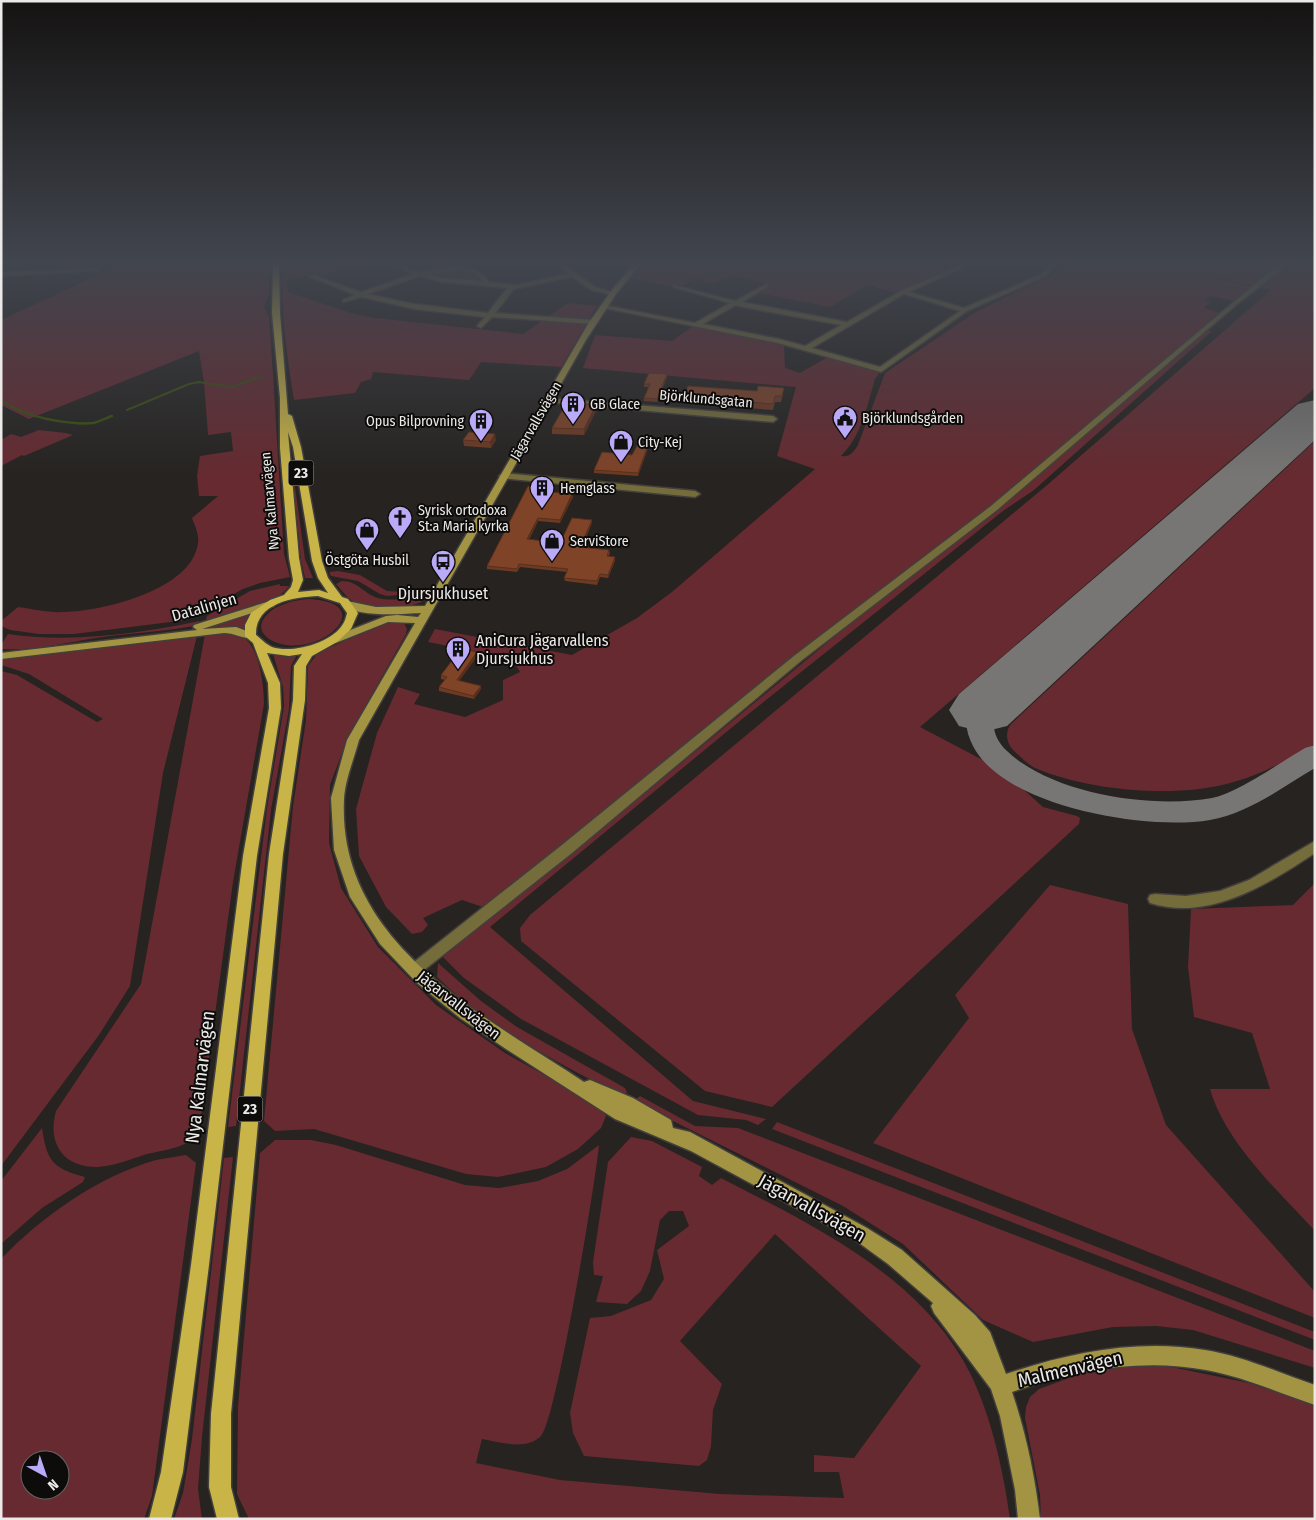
<svg xmlns="http://www.w3.org/2000/svg" width="1316" height="1520" viewBox="0 0 1316 1520" font-family="'Fira Sans Condensed',sans-serif">
  <style>
    .green { fill: #662a30; fill-rule: evenodd }
    .lines { fill: none; stroke-linecap: round; stroke-linejoin: round }
    .stream-far1 { stroke: #3a4f0e; stroke-width: 2 }
    .stream { stroke: #3a4f0e; stroke-width: 2.5 }
    .taxiway { fill: #787674; fill-rule: evenodd }
    .runway { fill: #787674; fill-rule: evenodd }
    .street-casing { stroke: #423f3c; stroke-width: 3 }
    .secondary-casing { stroke: #423f3c; stroke-width: 3 }
    .primary-casing { stroke: #423f3c; stroke-width: 3 }
    .street { fill: #756c3b; fill-rule: evenodd }
    .secondary { fill: #a39443; fill-rule: evenodd }
    .primary { fill: #c8b447; fill-rule: evenodd }
    .wall { fill: #6d3a22 }
    .shaded-wall { fill: #592f1c }
    .building { fill: #7f4328; stroke: #592f1c }
    .labels { text-anchor: middle; dominant-baseline: central; stroke-width: 4; stroke-linejoin: round; paint-order: stroke }
    .far-street-label { font-size: 14px; fill: #ebeae8; stroke: #0e0c0b }
    .far-poi-label { font-size: 14px; fill: #ebeae8; stroke: #0e0c0b; text-anchor: start }
    .shield { fill: #0e0c0b; stroke: #a9a7a6; stroke-width: 1 }
    .shield-label { font-size: 15px; font-weight: bold; fill: #ebeae8 }
    .poi-label { font-size: 16px; fill: #ebeae8; stroke: #0e0c0b }
    .street-label { font-size: 16px; fill: #ebeae8; stroke: #0e0c0b }
    .near-street-label { font-size: 19px; fill: #ebeae8; stroke: #0e0c0b }
  </style>
  <rect width="100%" height="100%" fill="#262320"/>
  <path class="green" d="M111 264H269V294L264 307 269 317 273 375 284 554 290 577 260 583 243 589 187 620 74 634H39L10 630 1 626V621L18 607C34 609 48 613 64 612 103 611 192 590 198 543 199 534 195 526 192 518L218 496H199L197 476 200 456 233 451 231 432 208 435 204 382 199 351 29 419 1 405V320L111 269Z
    M283 264H361L317 277 316 274H312L287 282 288 292 354 314 375 318 523 334 568 303 597 306 561 367 481 362 469 380 373 372 371 379 361 382 355 393 294 400C287 355 280 310 283 264Z
    M643 264H953L955 265 943 269 947 271 896 293 868 285 830 307 758 293 771 285 732 275 714 284 696 279 680 286H669L630 278Z
    M1074 264H1315V388L920 727 1002 770 1043 807 1077 816 1080 818 1079 824 772 1107 705 1091 521 941 520 928 530 915 1046 486 1271 290 1209 276 1252 287 1233 301 1210 296 1204 300 1211 302 1204 308 1220 313 993 505 483 907 462 900 423 918 428 925 422 932 412 934 386 907 359 856 356 809 377 733 398 687 420 694 414 704 465 717 503 700V680L520 672 512 659 428 642 435 629 572 655 637 618 672 592 815 469 777 456 796 387 583 368 595 335 672 341 693 326 784 345 785 368 800 373 828 357 875 371 879 373 875 379C867 406 862 435 841 456 850 457 853 453 858 445L885 373 976 312Z
    M455 269 476 272 484 281 445 279 426 275V273Z
    M1207 330 1212 331 1034 490 1003 511 741 720 490 927 693 1101 766 1119 758 1125 746 1120 698 1115 521 1019 464 978 441 955 633 803 898 584 998 509Z
    M39 430 66 433 73 435 24 456 22 455 1 466V440L11 434 21 437Z
    M1315 441V744C1276 767 1245 783 1199 789 1149 795 1082 788 1035 768 1027 764 1020 756 1014 751 1007 744 1004 733 1011 724Z
    M291 458 305 559 313 578H305L301 560Z
    M338 571 360 575 387 591 421 593 387 596 380 594 358 581 331 576 329 572Z
    M342 581C358 581 364 594 378 598 394 602 413 597 430 597 414 610 375 611 356 603 348 599 342 591 336 584Z
    M280 584V586H289C275 606 228 614 205 622L207 616 210 614 250 591Z
    M308 599C376 602 329 651 286 645 265 642 250 627 272 610 283 603 296 600 308 599Z
    M250 614 244 628 228 627 205 630V628Z
    M199 621V625C165 632 130 633 96 638 64 643 34 651 1 649V645L8 634C69 643 139 634 199 621Z
    M390 621 404 623 407 629 406 634 348 737 330 785 329 843 341 888 378 947 436 1005 505 1053 602 1107 606 1116 601 1128 578 1149 546 1167 498 1177 466 1174 314 1129 275 1131 264 1121 293 806 306 720 308 666 317 654 322 651Z
    M230 632C234 633 239 634 242 636 260 648 264 685 264 704L233 882 199 1132C196 1135 192 1140 188 1142 177 1149 160 1151 147 1154 131 1159 115 1166 98 1167 63 1168 47 1143 56 1111L141 984 205 634Z
    M197 636 163 773 130 986 99 1035 1 1166V671L17 675 97 722 103 719 29 674 1 665V658Z
    M273 654 297 655 291 666 289 709 271 810 236 1126 228 1127 267 808 284 706 283 687Z
    M1315 883V1231C1278 1191 1225 1142 1210 1089H1270L1252 1033 1194 1017 1188 967 1191 909 1293 905Z
    M1050 885 1128 904 1132 1029 1166 1125 1315 1292V1318L873 1143 969 1018 955 995Z
    M438 963 481 1001 517 1027 625 1088 627 1092 625 1095 621 1096C556 1061 490 1029 437 977Z
    M640 1096 695 1126 738 1128 1315 1351V1368L1193 1330 1156 1326 1113 1327 1033 1342 983 1320 903 1244 843 1206 633 1101Z
    M777 1122 1315 1332V1340L772 1129Z
    M42 1128C47 1161 52 1168 85 1177L83 1182 42 1208 1 1244V1181Z
    M631 1137 652 1141 702 1167 699 1176 712 1185 721 1178C808 1223 911 1271 963 1360 989 1405 1003 1467 1010 1519H249L237 1494 238 1406 260 1153 275 1140H311L336 1145 465 1185 499 1188 538 1181 567 1169 599 1145C596 1180 556 1421 541 1436 526 1451 500 1442 482 1439L476 1463 560 1480 720 1494 844 1498 839 1472H814V1455L854 1458 921 1366 775 1234 680 1341 722 1384 713 1410 711 1446 707 1460 699 1466 584 1456 573 1433 570 1413 590 1318 611 1316 651 1300 664 1279 657 1250 689 1226 683 1211H669L660 1220 650 1271 641 1291 627 1304 596 1302 603 1276 594 1275 593 1262 608 1162Z
    M186 1155 196 1163 152 1496 144 1519H1V1259C41 1217 99 1176 156 1160 165 1158 176 1157 186 1155ZM30 1460H60V1490H30Z
    M233 1157 202 1437 198 1489 202 1519H174L183 1493 192 1439 224 1158Z
    M1157 1364 1249 1383 1315 1405V1519H1041L1040 1495 1025 1418 1026 1407 1030 1397 1039 1389 1088 1371Z"/>
  <g class="lines">
    <path class="stream-far1" d="M1 401 22 412
      M127 410 189 384 199 382 231 387 260 377"/>
    <path class="stream" d="M20 410C37 419 74 425 93 423 99 422 106 418 112 416"/>
    <path class="taxiway" d="M983 701 993 704 997 710C990 725 995 740 1007 751 1052 794 1152 809 1212 798 1237 793 1281 762 1305 748L1315 745V768C1281 788 1249 813 1210 820 1147 831 1004 807 973 746 965 730 964 719 973 704Z"/>
    <path class="runway" d="M1315 400V440L1007 726 983 732 959 726 949 710 959 694 1298 404Z"/>
    <defs>
      <path id="street" d="M393 264C403 264 409 270 419 272 424 272 430 270 434 269 455 265 473 263 488 280V282L516 285 568 274 556 264H564L595 287 616 293 613 295 591 290 572 277 514 289 495 313 594 320 598 322 594 324 492 317 481 328 477 326 485 317 414 309 362 297 343 302V300L355 295 308 276 313 275 361 292 413 274ZM462 270 475 273 483 281 442 278 428 274ZM420 276 442 282 507 288 488 313 414 304 368 294Z
        M962 264H972L909 292 964 308 1042 274 1048 264H1055L1046 276 967 311 881 372 778 343 599 307 603 305 695 323 730 303 673 287V285L735 301 766 284 768 285V287L742 302 847 322 901 291ZM904 294 960 311 880 367 812 348ZM736 305 743 307 841 325 805 346 779 339 703 324Z
        M1279 264H1286L1279 272 1237 304 997 510 802 660 572 853 419 974 414 976 409 974 406 970 409 966 562 845 794 656 991 506Z
        M96 268 99 270 98 271 1 276V272Z
        M545 398 773 416 777 419 773 422 548 402 544 400Z
        M504 473 695 491 700 494 695 497 501 478 499 476Z
        M1315 841V853C1268 884 1209 922 1150 903L1148 899 1150 895 1155 894 1186 896 1220 891 1249 880Z"/>
      <path id="secondary" d="M634 264H641L616 294 586 340 359 740C354 759 345 780 344 799 337 943 482 1014 584 1082L590 1080 633 1098 671 1120 673 1128 690 1132 867 1228 902 1250 975 1315 990 1332 1006 1374C1071 1352 1138 1339 1205 1350 1243 1356 1279 1373 1315 1385V1405C1279 1393 1244 1377 1206 1370 1141 1358 1074 1370 1012 1392 1026 1433 1035 1476 1040 1519H1018L1015 1490 1000 1416 991 1389 934 1313 931 1306 933 1303 888 1264 855 1240 691 1151 615 1119 506 1049 460 1018 417 983 380 944 350 897 334 850 331 798 347 740 415 623 388 622 338 642 334 643 328 640 330 638 386 616 397 615 418 617 421 613C401 614 357 618 342 604L347 601 376 607 425 606 588 324 611 291Z
        M270 601 275 604 274 606 202 629 236 627 255 634 257 636 255 638C245 640 235 633 224 633L1 659V653L197 630 193 627 194 625Z"/>
      <path id="primary" d="M273 264H279L280 313 288 414 292 416 301 447 322 561 328 578 342 597 348 599 358 613 351 629 337 642 312 656 306 666 305 700 283 854 231 1414V1487L239 1519H217L209 1487 211 1414 269 854 293 700 294 666 302 654 289 656 267 653 280 683 281 708 257 856 209 1265 183 1472 171 1519H149L161 1472 191 1265 243 856 269 708 268 683 253 643 245 636V625L251 613 270 600 284 595 291 587 293 580 289 558 280 448V398L272 313ZM288 432 293 447 312 561 318 578 328 593 319 590 298 592 303 580 299 558ZM318 596 340 603 347 613C346 617 345 621 343 624 332 643 292 654 272 647 267 645 261 639 256 635 255 603 293 597 318 596Z"/>
    </defs>
    <use href="#street" class="street-casing"/>
    <use href="#secondary" class="secondary-casing"/>
    <use href="#primary" class="primary-casing"/>
    <use href="#street" class="street"/>
    <use href="#secondary" class="secondary"/>
    <use href="#primary" class="primary"/>
  </g>
  <path class="wall" d="M667 374V377L657 402 644 401V398L649 387H644V384Z
    M783 394 781 402H775L773 410 684 403V397Z
    M596 405V411L584 435 552 434V428L569 409Z
    M463 440H496L491 448 464 446Z
    M648 448 638 476 594 473V470L632 455Z
    M553 491V492L572 494 573 497 560 523 538 521 529 540 560 543 592 523 582 547 609 550 610 553 608 557H615V561L608 578 600 577 597 585 565 581 564 578 567 572 520 567 517 572 487 569V566Z
    M477 652 478 655 459 681 481 686V689L474 699 439 691V687L445 680 441 679V675L464 655Z"/>
  <path class="shaded-wall" d="M667 374V377L657 402V399Z
    M596 405V411L584 435V429Z
    M495 434 496 440 491 448 490 442Z
    M648 445V448L638 476V473Z
    M572 494 573 497 560 523V520Z
    M538 518V521L527 543V539Z
    M592 520V523L580 550V547Z
    M615 557V561L608 578V575Z
    M477 652 478 655 457 684V680Z
    M481 686V689L474 699 473 696Z"/>
  <path class="building" d="M649 373 667 374 657 399 644 398 650 384H644Z
    M688 386 757 391 758 386 784 388 782 396H775L773 404 684 397Z
    M575 403 596 405 584 429 552 428 563 409H569Z
    M469 432 495 434 490 442 463 440Z
    M638 444 648 445 638 473 594 470 602 452 632 455Z
    M528 486 553 488 551 492 572 494 560 520 538 518 527 539 560 543 572 518 592 520 580 547 609 550 607 556 615 557 608 575 600 574 597 581 564 578 568 569 519 564 517 569 487 566Z
    M468 650 477 652 457 680 481 686 473 696 439 687 447 677 441 675 457 654 464 655Z"/>
  <linearGradient id="sky" x2="0" y2="1"><stop stop-color="#151312"/><stop offset="0.55" stop-color="#41454e"/><stop offset="1" stop-color="#41454e" stop-opacity="0"/></linearGradient>
  <rect width="1316" height="477" fill="url(#sky)"/>
  <defs>
    <symbol id="building-pin" viewBox="-11 -11 22 30"><path d="M0 17L-7.5 6A9.5 9.5 0 1 1 7.5 6Z" fill="#baaaf7" stroke="#0e0c0b"/><path d="M-4-6H4V6H1V3H-1V6H-4ZM-2.5-4.3h1.7v1.8h-1.7ZM.8-4.3h1.7v1.8H.8ZM-2.5-1h1.7V.8h-1.7ZM.8-1h1.7V.8H.8Z" fill="#111"/></symbol>
    <symbol id="civic-pin" viewBox="-11 -11 22 30"><path d="M0 17L-7.5 6A9.5 9.5 0 1 1 7.5 6Z" fill="#baaaf7" stroke="#0e0c0b"/><path d="M-.6-6.5H3V-4.5H.6V-3L4-1V1h2V6H-6V1h2V-1L-.6-3ZM-1.2 2.5V6h2.4V2.5Z" fill="#111"/></symbol>
    <symbol id="shop-pin" viewBox="-11 -11 22 30"><path d="M0 17L-7.5 6A9.5 9.5 0 1 1 7.5 6Z" fill="#baaaf7" stroke="#0e0c0b"/><path d="M-5-2.5h2.3a2.7 3.5 0 0 1 5.4 0H5L5.5 6h-11ZM-1.5-2.5h3a1.5 2.3 0 0 0-3 0Z" fill="#111"/></symbol>
    <symbol id="church-pin" viewBox="-11 -11 22 30"><path d="M0 17L-7.5 6A9.5 9.5 0 1 1 7.5 6Z" fill="#baaaf7" stroke="#0e0c0b"/><path d="M-1.2-6h2.4v3.5h3.3v2.4h-3.3V6h-2.4V-.1h-3.3v-2.4h3.3Z" fill="#111"/></symbol>
    <symbol id="bus-pin" viewBox="-11 -11 22 30"><path d="M0 17L-7.5 6A9.5 9.5 0 1 1 7.5 6Z" fill="#baaaf7" stroke="#0e0c0b"/><path d="M-5-6H5V4H4V6H2V4H-2V6H-4V4H-5ZM-3.5-4V0h7V-4ZM-3.5 1.2v1.5H-2V1.2ZM2 1.2v1.5H3.5V1.2Z" fill="#111"/></symbol>
  </defs>
  <g fill-rule="evenodd">
    <use href="#building-pin" x="559" y="390" width="28" height="38"/>
    <use href="#civic-pin" x="831" y="404" width="28" height="38"/>
    <use href="#building-pin" x="467" y="407" width="28" height="38"/>
    <use href="#shop-pin" x="607" y="428" width="28" height="38"/>
    <use href="#building-pin" x="528" y="474" width="28" height="38"/>
    <use href="#church-pin" x="386" y="504" width="28" height="38"/>
    <use href="#shop-pin" x="353" y="516" width="28" height="38"/>
    <use href="#shop-pin" x="538" y="527" width="28" height="38"/>
    <use href="#bus-pin" x="429" y="548" width="28" height="38"/>
    <use href="#building-pin" x="444" y="635" width="28" height="38"/>
  </g>
  <g class="labels">
    <g class="far-street-label">
      <text transform="translate(706 399) rotate(5)">Björklundsgatan</text>
      <text transform="translate(536 421) rotate(-60)">Jägarvallsvägen</text>
      <text transform="translate(270 501) rotate(-95)">Nya Kalmarvägen</text>
    </g>
    <g class="far-poi-label">
      <text x="590" y="404">GB Glace</text>
      <text x="862" y="418">Björklundsgården</text>
      <text x="464" y="421" text-anchor="end">Opus Bilprovning</text>
      <text x="638" y="442">City-Kej</text>
      <text x="560" y="488">Hemglass</text>
      <text x="418" y="510">Syrisk ortodoxa<tspan x="418" dy="16">St:a Maria kyrka</tspan></text>
      <text x="570" y="541">ServiStore</text>
      <text x="367" y="560" text-anchor="middle">Östgöta Husbil</text>
    </g>
    <g class="shield">
      <rect x="288.5" y="460.5" width="25" height="25" rx="4"/>
      <rect x="237.5" y="1096.5" width="25" height="25" rx="4"/>
    </g>
    <g class="shield-label">
      <text x="301" y="473">23</text>
      <text x="250" y="1109">23</text>
    </g>
    <g class="poi-label">
      <text x="443" y="593">Djursjukhuset</text>
      <text x="476" y="640" text-anchor="start">AniCura Jägarvallens<tspan x="476" dy="18">Djursjukhus</tspan></text>
    </g>
    <g class="street-label">
      <text transform="translate(204 607) rotate(-16)">Datalinjen</text>
      <text transform="translate(459 1005) rotate(38)">Jägarvallsvägen</text>
    </g>
    <g class="near-street-label">
      <text transform="translate(200 1077) rotate(-83)">Nya Kalmarvägen</text>
      <text transform="translate(812 1208) rotate(29)">Jägarvallsvägen</text>
      <text transform="translate(1070 1369) rotate(-13)">Malmenvägen</text>
    </g>
  </g>
  <rect width="1316" height="1520" fill="none" stroke="#ebeae8" stroke-width="5"/>
  <g transform="translate(45 1475) rotate(140)"><circle r="24" fill="#0e0c0b" stroke="#666563"/>
  <path d="M0-4L9 19L0 12L-9 19Z" fill="#baaaf7"/>
  <text y="-8" font-size="14" font-weight="bold" text-anchor="middle" fill="#ebeae8">N</text>
  </g>
</svg>
